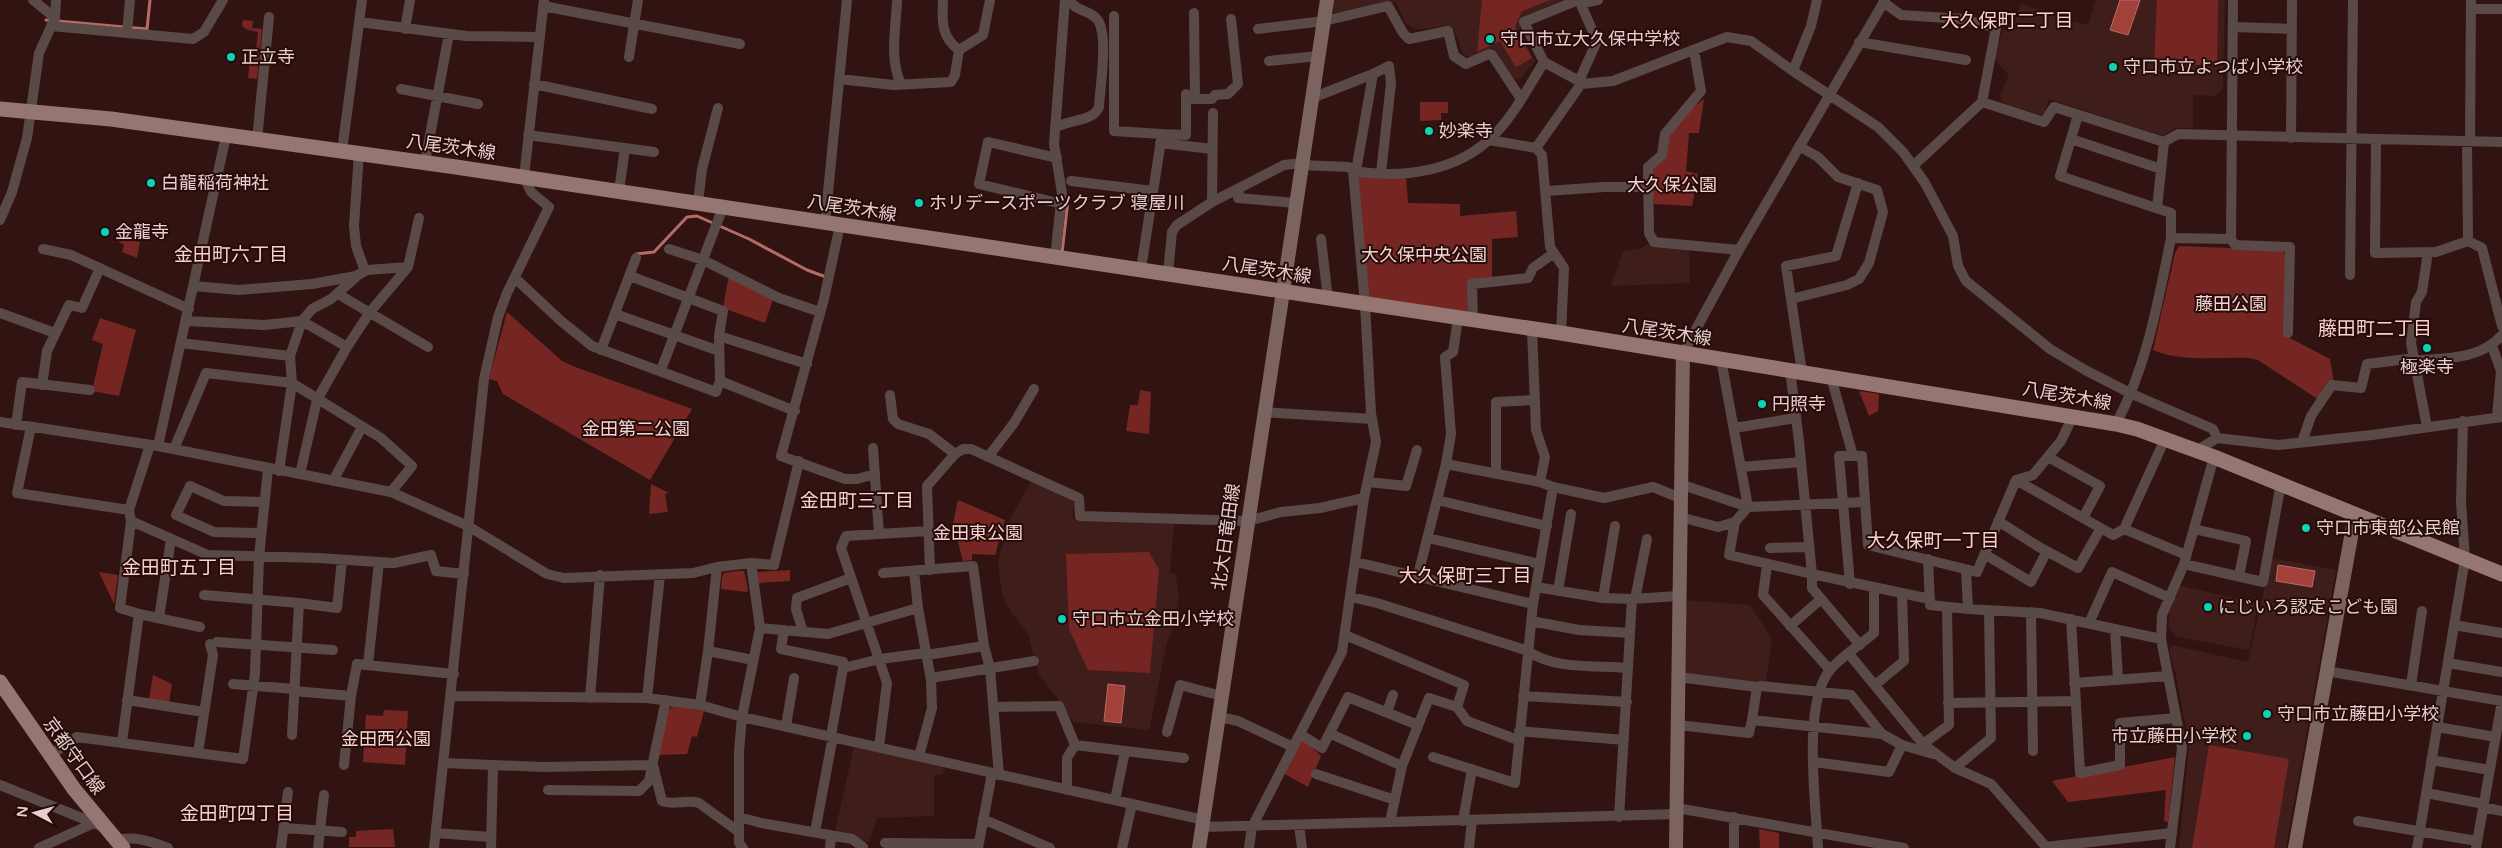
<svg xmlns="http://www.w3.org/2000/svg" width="2502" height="848" viewBox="0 0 2502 848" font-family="'Varela Round','Noto Sans JP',sans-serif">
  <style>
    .built { fill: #3f1d1a }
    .green { fill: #762622 }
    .water { fill: #a1413a; stroke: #b56c66 }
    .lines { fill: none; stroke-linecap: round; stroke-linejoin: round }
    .stream { stroke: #b56c66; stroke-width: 3 }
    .street { stroke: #594a48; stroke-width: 10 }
    .secondary { stroke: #7b6360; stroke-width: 14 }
    .primary { stroke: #957672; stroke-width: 15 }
    .poi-dot { fill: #0ad5b5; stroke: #260b09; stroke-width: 2 }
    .labels { text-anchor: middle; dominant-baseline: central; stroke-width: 4; stroke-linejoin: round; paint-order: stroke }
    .poi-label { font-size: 18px; fill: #e5d0cd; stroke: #260b09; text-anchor: start }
    .street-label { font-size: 18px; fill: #e5d0cd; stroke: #260b09 }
    .park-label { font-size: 18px; fill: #f3d6d3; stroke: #260b09 }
    .neighbourhood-label { font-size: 19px; fill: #fad1cc; stroke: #260b09 }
  </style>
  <rect width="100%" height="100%" fill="#311412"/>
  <path class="built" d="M1333 0H1562L1524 17 1519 31 1535 61 1520 79H1511L1496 51 1472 58 1463 54 1454 29 1450 26 1418 29 1405 23 1396 2 1334 13 1332 11Z
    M2096 0H2225L2223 88 2216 96 2193 95V128H2175L2163 136 2049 99 2045 112 2040 115 2002 103 2000 95 2009 75 1994 59 2003 30 2011 32 2021 3 2070 21 2088 25Z
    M1647 244 1689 248 1690 283 1611 286 1623 251 1642 248Z
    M1031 481 1070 497 1074 501 1073 519 1174 523 1170 573 1176 574 1179 599 1175 620 1167 643 1149 730 1073 722 1065 708 1039 675 1028 634 1011 612 1002 595 998 563 1008 523Z
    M2271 558 2336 570 2286 848H2179L2189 745 2176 675 2169 651 2172 645 2248 662Z
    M2178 585 2258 604 2249 650 2177 637 2169 628V613Z
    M1685 600 1750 605 1772 639 1766 681 1760 684 1682 675Z
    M854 746 944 765 943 774 934 776V816L877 818 869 842 835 831Z"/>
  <path class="green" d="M1482 0H1550L1522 11 1515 27 1532 58 1516 67 1500 41 1477 52Z
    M2157 0H2218L2217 65 2154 64Z
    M243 20 253 21 252 28 262 29 257 79 248 78 250 59H255L258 32 248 30 242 26Z
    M1704 99 1699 133H1689L1686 171 1698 174 1692 206 1654 204C1653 195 1650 183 1651 174 1654 150 1685 111 1704 99Z
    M1420 102H1448V113H1441V120L1420 121Z
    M1357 176H1406L1408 203 1460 204V216L1516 211 1518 237 1492 239V278L1469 281V314L1369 300Z
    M120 238 140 242 137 258 122 252 124 245 119 242Z
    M2179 246 2281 250 2286 255V336L2330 359 2334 383 2319 400 2258 360 2249 358C2221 357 2179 362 2153 350L2175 253Z
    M729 275 774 297 765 323 723 308Z
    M507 312 562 361 575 367 692 409 650 480 503 394 497 381 489 379Z
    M100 318 136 330 119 396 92 391 103 344 92 340Z
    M1140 390 1151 392 1149 434 1126 431 1130 405H1138Z
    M1859 391 1879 394 1878 411 1869 416Z
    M651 484 669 493 665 494 668 512 649 514Z
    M958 500 1005 520 995 555 972 554V560L963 561 953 523Z
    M1149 552 1159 570 1150 673 1088 670 1069 629 1066 554Z
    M790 570V581L758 583 756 572Z
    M736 571H744L748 589 747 592 721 589 722 577 724 573Z
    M99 572 118 575 114 604Z
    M153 675 172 684 169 703 149 700Z
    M674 705 704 711 697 737 692 736 687 754 658 755 668 711Z
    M384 710 408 711 405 765 363 762 366 715 383 716Z
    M1303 739 1321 756 1308 787 1283 773 1300 740Z
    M2209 745 2289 759 2274 848H2192Z
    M2175 757 2168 822 2164 821 2166 790 2068 802 2052 781Z
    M393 829 395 847H349V837H356V831Z
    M1759 829 1779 833V848H1760Z"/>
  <path class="water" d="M2120 0H2140L2128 35 2110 30Z
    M2278 565 2315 571 2312 587 2276 581Z
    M1108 684 1125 686 1121 723 1104 721Z"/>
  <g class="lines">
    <path class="stream" d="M46 20 147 29 150 0
      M1062 253 1068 200
      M636 254 654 252 687 217 697 216 749 239 807 270 826 277"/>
    <path class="street" d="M33 0 55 18
      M897 0C896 28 889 59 901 84
      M943 0C942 21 941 37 959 50
      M1578 0 1524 22 1544 62 1579 81 1581 84 1613 81 1727 37 1751 41 1793 71 1878 127 1903 152 1925 183 1953 236 1958 266 1966 281 2050 349 2085 370 2132 394 2213 429 2217 438
      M1581 0 1588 2 1598 0
      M1883 2 1901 15 1963 19 1996 28 1982 102
      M543 6 740 44
      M2471 9H2502
      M1194 13 1195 99
      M1114 16V131L1162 134
      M360 22 466 36 539 37
      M51 26 193 39 204 32 223 0
      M2233 27 2292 29
      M405 29 410 0
      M1258 29 1324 21 1388 6 1403 33 1409 39 1448 31 1454 56 1466 64 1489 54 1492 55 1521 99
      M127 33 130 0
      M1859 42 1966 60
      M1694 50 1701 91 1665 134 1662 155 1648 167 1649 233 1654 242 1739 250
      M629 57 638 0
      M1269 61 1318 56
      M1793 71 1811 26 1817 0
      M1373 74 1389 66 1391 83 1381 173
      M839 79 894 85 951 82 955 75 959 50 983 35 990 0
      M1579 81 1597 41 1579 0
      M534 84 652 109
      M401 89 478 104
      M1312 98 1373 74 1356 171
      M1186 99H1212L1215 95 1228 94 1238 84 1231 19
      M2078 115 2060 176 2171 213V238
      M1055 128C1070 119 1093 122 1099 107 1100 87 1109 34 1097 19 1089 10 1075 11 1069 0
      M528 135 654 152
      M2291 138 2292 0
      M2071 139 2161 169
      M257 140 269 17
      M1489 140 1536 148 1542 155 1550 247 1564 268 1561 333
      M2376 140 2375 253 2436 252 2468 241
      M2467 141 2468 241 2482 248 2502 326
      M2470 141 2471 0
      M1160 143 1212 149
      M1536 148 1581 84
      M342 151 362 0
      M359 153 354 226 356 246 365 271
      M1057 158 988 142 979 184 1062 204
      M425 162 449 34
      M1301 165 1349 167 1353 171
      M1913 166 1982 102 2044 122 2054 107 2164 142 2178 134 2502 142
      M1071 181 1153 191
      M1239 188 1238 198 1295 203
      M619 191 625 148
      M1547 191 1604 187H1648
      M1212 202 1213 113
      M698 203 702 169 718 108
      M2157 208 2164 142
      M0 220 12 192 27 138 39 53 55 18 56 0
      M825 223 847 0
      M840 225 824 299 781 456 845 479H857L875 474
      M1321 239 1328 299
      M2231 239 2235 245 2290 247 2288 333
      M43 249 71 255 189 309
      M669 249 703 260 779 298 820 312
      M1055 258 1062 193 1054 144 1065 0
      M408 267 419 218
      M1141 269 1162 134 1186 135V94
      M1168 273 1172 232 1177 225 1212 202 1284 165 1302 163
      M2350 275 2353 0
      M630 276 723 311 719 336 720 381
      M515 278 561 321 592 346 716 392 720 381 795 411
      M194 286 239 290 312 284 356 276 367 270 408 267 370 312 347 347 317 400 300 474
      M338 294 428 347
      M1791 299 1847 285 1859 279 1869 263 1883 212 1877 190 1838 177 1818 157 1799 146
      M0 313 55 333
      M615 314 719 351
      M1473 320 1472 284 1528 278 1533 268 1554 253
      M186 321 264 325 302 321 347 347
      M719 336 807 364
      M181 343 290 356
      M2492 346 2501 371 2497 417
      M601 350 636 258
      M1683 353 1739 250 1885 0
      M1721 359 1748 507
      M661 370 723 207
      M1790 370 1799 441 1812 574 1930 599
      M1802 372 1786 266 1836 256 1858 183
      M1831 377 1853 456
      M42 385 47 351 69 305 82 308 100 268
      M890 395 893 419 898 424 929 434 955 454 963 449H971L1079 498 1080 516 1248 521 1281 512 1320 508 1364 498
      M1264 412 1372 419
      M0 422 158 446 391 492 468 526 547 574 564 578 693 573 717 567 751 563 760 628 742 717 739 751V843L743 848
      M2116 424C2147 366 2158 302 2171 238L2231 239 2233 0
      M16 425 22 382 90 390
      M31 427 17 493 129 510
      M2427 427 2411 343 2416 302 2422 292 2428 252
      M1734 428 1796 418
      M2302 442 2311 416 2332 385 2361 388 2367 364 2407 359 2413 361C2445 358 2480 360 2502 335
      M158 446 226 136
      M873 448 879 534
      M174 449 206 373 292 383 381 438 412 466 391 492
      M2198 450 2217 438 2278 445 2372 435 2502 417
      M988 457 1014 423 1034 389
      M2048 457 2100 486 2083 518
      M1446 464 1540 482
      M1741 467 1801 462
      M279 471 292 383 290 356 302 321 312 309 331 299 356 277
      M1496 474V402L1534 400
      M2016 480 2113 535 2124 529 2165 439
      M333 481 362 427
      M1368 482 1406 486 1417 450
      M1680 484 1748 507 1865 502
      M1553 487 1604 498 1653 487 1680 498
      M1437 500 1547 526
      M1748 507 1735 522 1729 555 1812 574V588L1860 645
      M1680 517 1718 527 1735 522
      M131 521 208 555 318 558 394 563 431 555 436 571 464 574
      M1998 521 2039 547 2078 568 2101 528
      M2124 529 2186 555
      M2194 529 2246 541 2239 576
      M261 533 214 532 176 515 190 486 224 501 264 502
      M1428 538 1540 564
      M1770 548 1809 547
      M1986 555 2031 582 2047 551
      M1928 559 1930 605 1968 609 2040 613 2161 639
      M1356 562 1533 604
      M751 563 774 565 799 461
      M2184 564 2263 582 2281 483
      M1767 565 1763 595 1830 670
      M930 570 927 486 955 454
      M1966 570 1968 609
      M914 571 918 608 931 680 932 708 919 756
      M883 573 973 566 984 646 990 668 999 775
      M1418 575 1446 464 1451 434 1445 357 1453 352 1458 318
      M1850 584 1839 456H1862L1868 545 1977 572 2016 480 2033 475 2061 441 2073 416
      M1536 587 1603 598 1632 599 1678 596
      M1558 591 1571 514
      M204 595 299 603
      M1351 597 1377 603 1528 651C1554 670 1596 665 1628 668
      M1603 598 1615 526
      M1635 599 1647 539
      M2031 612 2033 751
      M139 614 200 627
      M159 618 171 539
      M2071 619 2080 773 2120 765V723L2176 718
      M1531 621 1579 630 1630 633
      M2089 623 2112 572 2170 598
      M2454 625 2502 633
      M1790 626 1820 600
      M760 628 828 634 918 608
      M2115 629 2118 680
      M784 630 781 649 843 662V668
      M803 632 796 609 797 598 851 578
      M1345 635 1464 685 1457 707 1467 721 1518 740
      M217 642 333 650
      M708 651 717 567
      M1849 654 1923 744 1955 768 1991 784 2047 848
      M927 655 984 646
      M2448 663 2502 672
      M368 665 379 562
      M2326 671 2502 701
      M1678 677 1757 687 1761 686 1851 695 1882 734 1902 745
      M931 678 1034 661
      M2074 683 2168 676
      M233 684 294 689
      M1875 685 1904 661 1902 594
      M2411 685 2422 611
      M294 691 351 696
      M452 696 647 698 700 705 742 717 1204 820
      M1523 696 1627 702
      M590 698 600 575
      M647 698 660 575
      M127 700 204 712
      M1948 703 2075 701
      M700 705 708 651 753 660
      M993 707 1059 706 1075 745 1184 758
      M1387 712 1393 695
      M1219 717 1238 721 1293 747
      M1752 720 1757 687
      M1678 725 1749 733 1752 720 1882 734
      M786 726 794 678
      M2437 727 2496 737
      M1519 731 1624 740
      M1167 732 1180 685 1222 696
      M1300 734 1322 748 1348 697 1418 725
      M1331 734 1402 766
      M292 735 299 603 337 608 342 560
      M831 736 843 668 880 659 926 653
      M122 742 139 614 120 608 131 521 129 510 150 445
      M1923 744 1949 725 1947 607
      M879 747 887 683 841 548 846 536 928 531
      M198 753 213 655 210 644
      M49 756 77 737 243 759 255 674 259 557 268 469
      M1433 757 1515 783 1533 604 1553 487 1540 482 1545 457 1536 430 1532 329
      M2431 760 2490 770
      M1814 762 1889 772 1902 745 1933 754
      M444 763 543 767 653 765 662 801C674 806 687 799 699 803L739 832
      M344 765 351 696 357 664 454 674
      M1955 768 1991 738 1989 610
      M1316 774 1395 800
      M0 785 104 827
      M548 790 639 791 649 781 666 700
      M1067 790V758L1075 745
      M2426 793 2484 804
      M1115 800 1125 751
      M2483 807 2502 811
      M1677 808 1904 848
      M739 817 761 823 852 839 863 847
      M1619 817 1632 599
      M983 819 1050 848
      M1463 821 1472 769
      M2358 821 2477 841
      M1390 822 1402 766 1429 698 1457 707
      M1299 825 1302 848
      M1203 827 1677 814
      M284 828 342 832
      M815 832 833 736
      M436 833 491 837
      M116 840C135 836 150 841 168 848
      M885 843 978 844
      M2045 847 2172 833
      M39 848 94 823
      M281 848 288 792
      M318 848 324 795
      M434 848 484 379 498 317 507 293 549 207 531 192 524 177 544 0
      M491 848 493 766
      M830 848 831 835
      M978 848 992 773
      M1122 848 1132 804
      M1249 848 1252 827 1342 652 1364 498 1376 442 1371 413 1365 304 1353 171C1402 179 1458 172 1494 135 1514 115 1529 86 1544 62
      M1469 848 1472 820
      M1734 848V817
      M1818 848C1816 805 1802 703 1830 670 1842 656 1860 645 1874 633V588
      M2170 848 2182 748 2161 639 2162 615 2184 564 2214 457
      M2417 848 2465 559 2461 502 2463 421
      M2476 848 2502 701"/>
    <path class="secondary" d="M1199 848 1327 0
      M1676 848 1683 353
      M2295 848 2355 515"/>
    <path class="primary" d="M0 109 111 119 456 167 1561 333 2116 424 2137 429 2214 457 2502 574
      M0 682 74 789 123 848"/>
  </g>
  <g class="poi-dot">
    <circle cx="1490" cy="39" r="5"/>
    <circle cx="231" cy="57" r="5"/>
    <circle cx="2113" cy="67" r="5"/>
    <circle cx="1429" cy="131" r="5"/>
    <circle cx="151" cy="183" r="5"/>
    <circle cx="919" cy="203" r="5"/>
    <circle cx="105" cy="232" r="5"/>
    <circle cx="2427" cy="348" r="5"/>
    <circle cx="1762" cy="404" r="5"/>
    <circle cx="2306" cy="528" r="5"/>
    <circle cx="2208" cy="607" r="5"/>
    <circle cx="1062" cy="619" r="5"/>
    <circle cx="2267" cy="714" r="5"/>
    <circle cx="2247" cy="736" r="5"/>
  </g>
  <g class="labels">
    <g class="poi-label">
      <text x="1500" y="39">守口市立大久保中学校</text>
      <text x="241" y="57">正立寺</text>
      <text x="2123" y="67">守口市立よつば小学校</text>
      <text x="1439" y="131">妙楽寺</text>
      <text x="161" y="183">白龍稲荷神社</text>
      <text x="929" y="203">ホリデースポーツクラブ 寝屋川</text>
      <text x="115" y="232">金龍寺</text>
      <text x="2427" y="367" text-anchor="middle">極楽寺</text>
      <text x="1772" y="404">円照寺</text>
      <text x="2316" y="528">守口市東部公民館</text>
      <text x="2218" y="607">にじいろ認定こども園</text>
      <text x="1072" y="619">守口市立金田小学校</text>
      <text x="2277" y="714">守口市立藤田小学校</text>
      <text x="2237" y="736" text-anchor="end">市立藤田小学校</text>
    </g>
    <g class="street-label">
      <text transform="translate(451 147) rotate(8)">八尾茨木線</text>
      <text transform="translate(852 208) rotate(9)">八尾茨木線</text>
      <text transform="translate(1267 270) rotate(9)">八尾茨木線</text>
      <text transform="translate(1667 332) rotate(9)">八尾茨木線</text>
      <text transform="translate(2067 396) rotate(10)">八尾茨木線</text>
      <text transform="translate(1226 537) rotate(-82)">北大日竜田線</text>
      <text transform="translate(74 756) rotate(54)">京都守口線</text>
    </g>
    <g class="park-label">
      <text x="1672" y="185">大久保公園</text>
      <text x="1424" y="255">大久保中央公園</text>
      <text x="2231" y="304">藤田公園</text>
      <text x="636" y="429">金田第二公園</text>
      <text x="978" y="533">金田東公園</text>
      <text x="386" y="739">金田西公園</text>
    </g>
    <g class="neighbourhood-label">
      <text x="2007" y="21">大久保町二丁目</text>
      <text x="231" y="255">金田町六丁目</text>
      <text x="2375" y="329">藤田町二丁目</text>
      <text x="857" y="501">金田町三丁目</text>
      <text x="1933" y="541">大久保町一丁目</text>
      <text x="179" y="568">金田町五丁目</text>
      <text x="1465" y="576">大久保町三丁目</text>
      <text x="237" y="814">金田町四丁目</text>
    </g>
  </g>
  <g transform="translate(35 813) rotate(276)" stroke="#260b09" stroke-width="4" paint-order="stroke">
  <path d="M0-4L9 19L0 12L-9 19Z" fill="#e5d0cd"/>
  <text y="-8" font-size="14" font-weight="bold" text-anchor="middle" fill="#e5d0cd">N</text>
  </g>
</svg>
